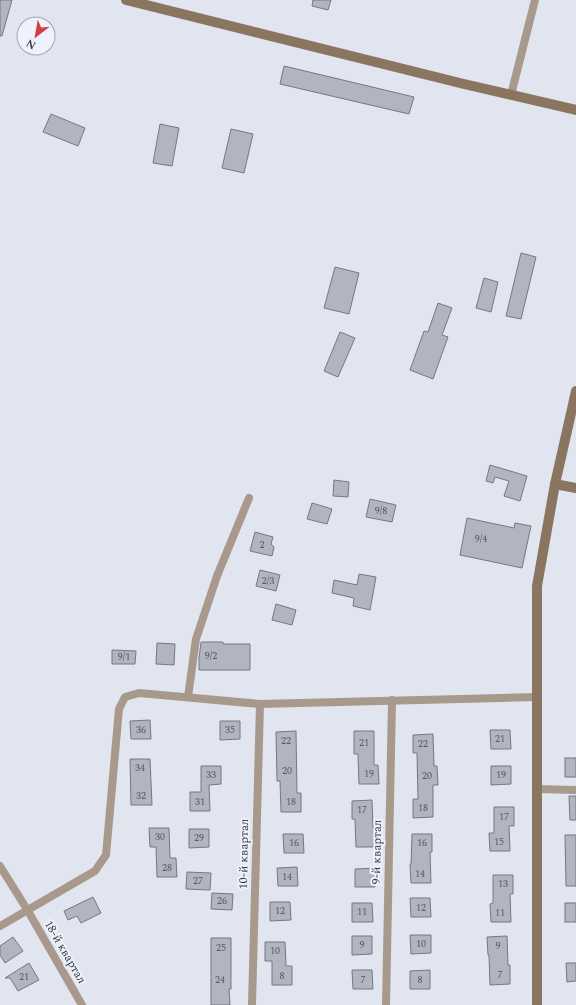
<svg xmlns="http://www.w3.org/2000/svg" width="576" height="1005" viewBox="0 0 576 1005" font-family="Spectral,serif">
  <style>
    .building { fill: #b1b5bf; stroke: #757882 }
    .lines { fill: none; stroke-linecap: round; stroke-linejoin: round }
    .street { stroke: #a8998c; stroke-width: 8 }
    .secondary { stroke: #8a7561; stroke-width: 10 }
    .labels { text-anchor: middle; dominant-baseline: central; stroke-width: 4; stroke-linejoin: round; paint-order: stroke }
    .number-label { font-size: 10px; fill: #57595e }
    .street-label { font-size: 12px; fill: #393a3e; stroke: #eef2fd }
  </style>
  <rect width="100%" height="100%" fill="#e1e5ef"/>
  <g class="building">
    <path d="M0 0H12L2 36H0Z"/>
    <path d="M313 0H331L328 10 312 6Z"/>
    <path d="M284 66 414 97 409 114 280 84Z"/>
    <path d="M51 114 85 128 78 146 43 132Z"/>
    <path d="M160 124 179 128 172 166 153 163Z"/>
    <path d="M231 129 253 134 244 173 222 168Z"/>
    <path d="M521 253 536 257 521 319 506 316Z"/>
    <path d="M335 267 359 273 349 314 324 308Z"/>
    <path d="M484 278 498 282 491 312 476 308Z"/>
    <path d="M438 303 452 308 442 335 448 337 433 379 410 370 424 331 428 332Z"/>
    <path d="M340 332 355 338 338 377 324 371Z"/>
    <path d="M490 465 527 476 520 501 504 496 509 481 495 477 493 483 486 481Z"/>
    <path d="M334 480 349 482 348 497 333 496Z"/>
    <path d="M370 499 396 505 392 522 366 517Z"/>
    <path d="M312 503 332 509 327 524 307 519Z"/>
    <path d="M467 518 514 528 515 523 531 526 522 568 460 555Z"/>
    <path d="M255 532 273 537 271 544 274 547 272 556 250 551Z"/>
    <path d="M260 570 280 575 276 591 256 586Z"/>
    <path d="M359 574 376 577 370 610 353 606 354 598 332 593 334 580 357 585Z"/>
    <path d="M276 604 296 610 292 625 272 620Z"/>
    <path d="M201 642H223V644H250V670H199V658Z"/>
    <path d="M157 643 175 644 174 665 156 664Z"/>
    <path d="M112 650 136 651 135 664H112Z"/>
    <path d="M150 720 151 739H131L130 721Z"/>
    <path d="M220 721H240V739L220 740Z"/>
    <path d="M490 730H510L511 749H491Z"/>
    <path d="M296 731 297 793H301V812H281L280 781H277L276 732Z"/>
    <path d="M354 731H374V765H378L379 784H359L358 754H354Z"/>
    <path d="M433 734 434 766H437L438 785H433V817L413 818V799H418L417 753H413V735Z"/>
    <rect x="565" y="758" width="11" height="19"/>
    <path d="M130 759H150L152 805H131Z"/>
    <path d="M201 766H221V784L209 785 210 811H190V792H201Z"/>
    <path d="M491 766H511V784L491 785Z"/>
    <path d="M569 796H576V820H570Z"/>
    <path d="M372 800 373 828H376V847H356L355 819H352V801Z"/>
    <path d="M494 807H514V826H509L510 851H490L489 833H494Z"/>
    <path d="M149 828H169L170 858H176L177 877H157L156 847H150Z"/>
    <path d="M189 829H209V847L189 848Z"/>
    <path d="M283 834H303L304 853H284Z"/>
    <path d="M412 834H432V852H430L431 883H411L410 864H411Z"/>
    <path d="M565 835H576V886H566Z"/>
    <path d="M297 867 298 886H278L277 868Z"/>
    <path d="M375 868V887H355V869Z"/>
    <path d="M187 872 211 873 210 890 186 889Z"/>
    <path d="M493 875H513V894H510L511 922H491L490 904 493 903Z"/>
    <path d="M212 893 233 894 232 910 211 909Z"/>
    <path d="M93 897 101 913 81 923 77 916 68 920 64 911Z"/>
    <path d="M410 898H430L431 917H411Z"/>
    <path d="M270 902H290L291 920 270 921Z"/>
    <path d="M352 903H372L373 922H352Z"/>
    <rect x="565" y="903" width="11" height="19"/>
    <path d="M410 935H431V953L411 954Z"/>
    <path d="M352 936H372V954L352 955Z"/>
    <path d="M507 936 508 965H510V984L490 985 489 955H488L487 937Z"/>
    <path d="M13 937 23 951 5 963 0 955V946Z"/>
    <path d="M211 938H231V989H229L230 1005H211Z"/>
    <path d="M265 942H285L286 966H292V985H272V961H265Z"/>
    <path d="M29 963 39 980 18 991 10 978H5Z"/>
    <path d="M566 963H576V981L567 982Z"/>
    <path d="M352 970H372L373 989H353Z"/>
    <path d="M430 970V989H410V971Z"/>
  </g>
  <g class="lines">
    <g class="street">
      <path d="M511 95 535 0"/>
      <path d="M188 697 196 639 217 576 249 498"/>
      <path d="M537 789 576 790"/>
      <path d="M0 866 28 911 82 1005"/>
      <path d="M0 926 95 871 106 855 119 709 125 697 139 693 260 704 537 697"/>
      <path d="M252 1005 260 704"/>
      <path d="M386 1005 392 700"/>
    </g>
    <g class="secondary">
      <path d="M126 0 464 84 576 110"/>
      <path d="M555 484 576 488"/>
      <path d="M537 1005V586L555 484 576 391"/>
    </g>
  </g>
  <g class="labels">
    <g class="number-label">
      <text x="381" y="511">9/8</text>
      <text x="481" y="539">9/4</text>
      <text x="262" y="545">2</text>
      <text x="268" y="581">2/3</text>
      <text x="211" y="656">9/2</text>
      <text x="124" y="657">9/1</text>
      <text x="141" y="730">36</text>
      <text x="230" y="730">35</text>
      <text x="500" y="739">21</text>
      <text x="286" y="741">22</text>
      <text x="364" y="743">21</text>
      <text x="423" y="744">22</text>
      <text x="140" y="768">34</text>
      <text x="287" y="771">20</text>
      <text x="369" y="774">19</text>
      <text x="211" y="775">33</text>
      <text x="501" y="775">19</text>
      <text x="427" y="776">20</text>
      <text x="141" y="796">32</text>
      <text x="200" y="802">31</text>
      <text x="291" y="802">18</text>
      <text x="423" y="808">18</text>
      <text x="362" y="810">17</text>
      <text x="504" y="817">17</text>
      <text x="160" y="837">30</text>
      <text x="199" y="838">29</text>
      <text x="499" y="842">15</text>
      <text x="294" y="843">16</text>
      <text x="422" y="843">16</text>
      <text x="167" y="868">28</text>
      <text x="420" y="874">14</text>
      <text x="287" y="877">14</text>
      <text x="198" y="881">27</text>
      <text x="503" y="884">13</text>
      <text x="222" y="901">26</text>
      <text x="421" y="908">12</text>
      <text x="280" y="911">12</text>
      <text x="362" y="912">11</text>
      <text x="500" y="913">11</text>
      <text x="421" y="944">10</text>
      <text x="362" y="945">9</text>
      <text x="498" y="946">9</text>
      <text x="221" y="948">25</text>
      <text x="275" y="951">10</text>
      <text x="500" y="975">7</text>
      <text x="282" y="976">8</text>
      <text x="24" y="977">21</text>
      <text x="220" y="980">24</text>
      <text x="363" y="980">7</text>
      <text x="420" y="980">8</text>
    </g>
    <g class="street-label">
      <text transform="translate(377 852) rotate(-89)">9-й квартал</text>
      <text transform="translate(244 854) rotate(-89)">10-й квартал</text>
      <text transform="translate(65 952) rotate(60)">18-й квартал</text>
    </g>
  </g>
  <g transform="translate(36 36) rotate(211)"><circle r="19" fill="#eef2fd" stroke="#a6a8b1"/>
  <path d="M0-3L7 15L0 10L-7 15Z" fill="#d04144"/>
  <text y="-6" font-size="11" font-weight="bold" text-anchor="middle" fill="#393a3e">N</text>
  </g>
</svg>
